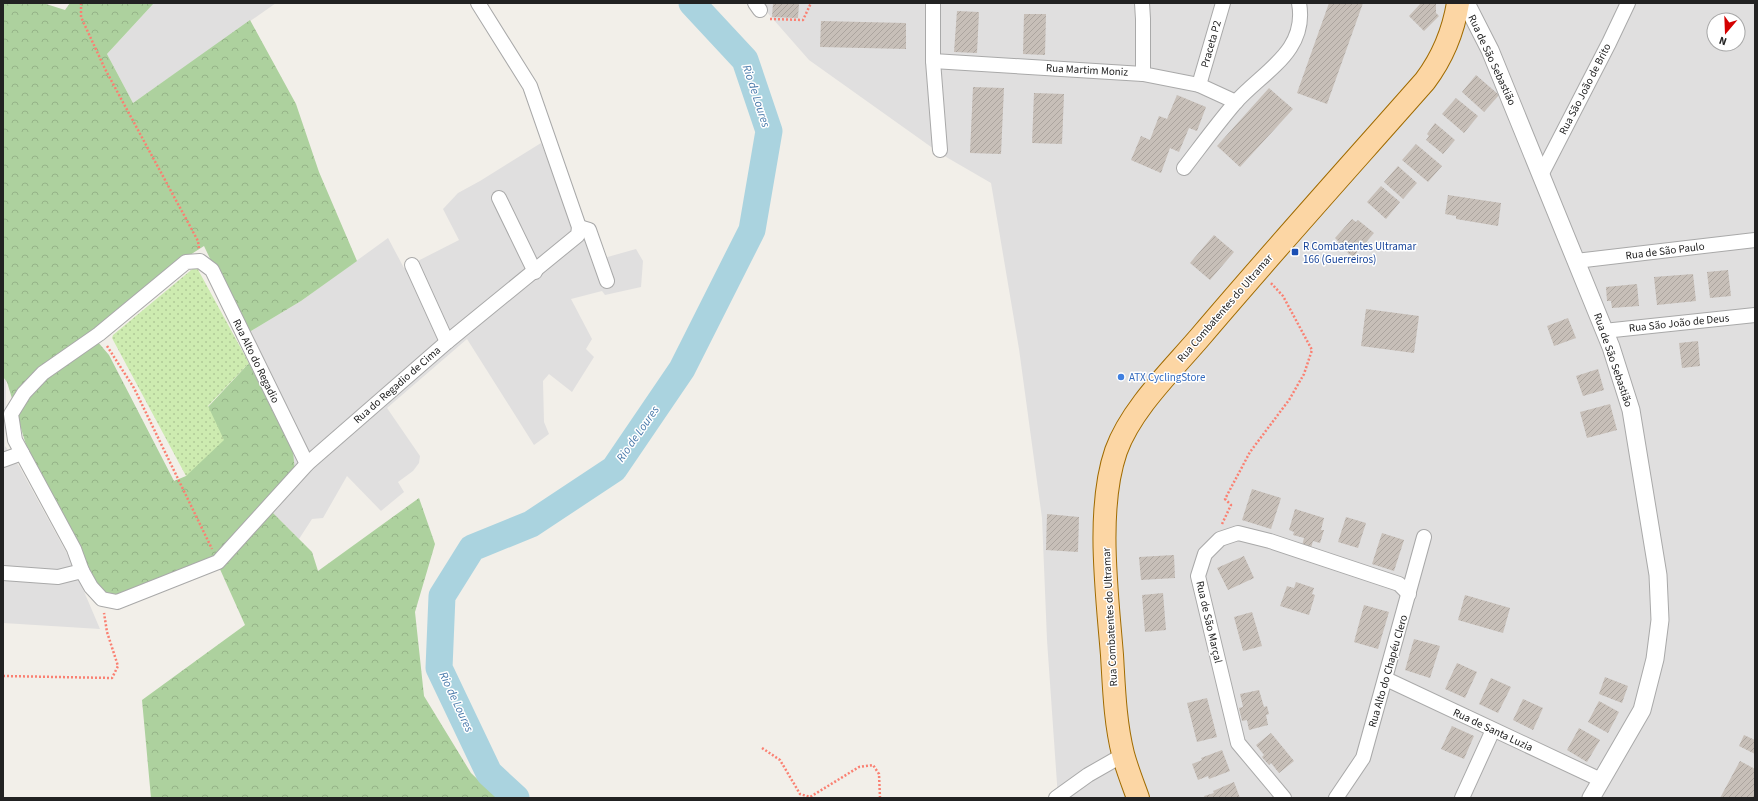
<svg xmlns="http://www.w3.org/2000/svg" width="1758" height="801" viewBox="0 0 1758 801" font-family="'Source Sans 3',sans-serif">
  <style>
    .residential { fill: #e0dfdf; fill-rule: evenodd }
    .forest { fill: url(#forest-crowns) }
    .garden { fill: url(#garden-dots) }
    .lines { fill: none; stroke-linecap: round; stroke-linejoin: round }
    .river { stroke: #aad3df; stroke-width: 27 }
    .building { fill: url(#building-hatch) }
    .minor-casing { stroke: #a9a9a9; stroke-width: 16 }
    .tertiary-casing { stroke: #a9a9a9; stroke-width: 19 }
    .primary-casing { stroke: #a06b00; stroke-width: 24 }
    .path { stroke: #fa8072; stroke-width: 2.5; stroke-dasharray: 2 2; stroke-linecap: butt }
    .minor { stroke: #fff; stroke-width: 14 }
    .tertiary { stroke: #fff; stroke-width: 17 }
    .primary { stroke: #fcd6a4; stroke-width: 22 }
    .transit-dot { fill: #1a4fb4; stroke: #fff; stroke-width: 1.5 }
    .shop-dot { fill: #3f7fe0; stroke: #fff; stroke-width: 1.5 }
    .labels { text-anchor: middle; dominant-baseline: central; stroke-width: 3; stroke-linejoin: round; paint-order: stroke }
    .street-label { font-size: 11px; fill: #222; stroke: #fff }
    .transit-label { font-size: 11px; fill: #164399; stroke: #fff; text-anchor: start }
    .shop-label { font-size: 11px; fill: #366cbe; stroke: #fff; text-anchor: start }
    .water-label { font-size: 12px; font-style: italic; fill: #4a7aab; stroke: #fff }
  </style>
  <defs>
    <pattern id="forest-crowns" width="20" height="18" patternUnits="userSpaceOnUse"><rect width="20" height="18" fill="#add19e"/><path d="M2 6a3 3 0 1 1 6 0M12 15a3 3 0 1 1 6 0" fill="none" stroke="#95b388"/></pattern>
    <pattern id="garden-dots" width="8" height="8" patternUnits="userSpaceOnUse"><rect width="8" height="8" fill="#cdebb0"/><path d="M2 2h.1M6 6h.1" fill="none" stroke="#b0c997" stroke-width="1.8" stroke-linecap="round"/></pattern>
    <pattern id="building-hatch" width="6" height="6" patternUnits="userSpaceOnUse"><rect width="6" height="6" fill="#c7bfb8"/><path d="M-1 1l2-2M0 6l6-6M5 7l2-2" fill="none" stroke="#aba49e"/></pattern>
  </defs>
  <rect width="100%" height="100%" fill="#f2efe9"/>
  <g class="residential">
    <path d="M154 3H276L133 103 107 54Z"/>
    <path d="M759 3H1755V798H1058L1047 640 1042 518 1019 349 991 183 941 154 809 60ZM1714 20H1738V44H1714Z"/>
    <path d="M541 143 571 220 604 258 636 249 643 261 641 287 605 295 602 291 571 299 592 339 586 349 594 357 572 392 549 374 543 381 544 422 549 434 534 445 467 339 387 408 420 456 419 463 413 471 398 482 404 492 381 511 347 476 323 518 312 519 299 539 273 513 295 472 262 387 249 363 246 334 301 301 388 238 404 268 459 240 443 209 458 193 480 181Z"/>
    <path d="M3 377 6 381 5 446 19 466 71 561 100 629 3 623Z"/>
  </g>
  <path class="forest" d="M3 3H43L65 10 70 3H154L107 54 133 103 250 20 296 104 319 172 357 261 301 301 246 334 204 246 193 253 91 334 109 355 174 481 186 476 208 407 249 363 293 451 295 472 273 513 312 552 318 571 419 498 435 544 415 612 424 696 471 773 497 798H151L142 700 245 625 219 567 117 599 98 588 30 458 7 382 3 377Z"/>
  <path class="garden" d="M196 266 249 363 208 406 224 440 186 476 112 338 113 335Z"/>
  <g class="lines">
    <path class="river" d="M516 798 489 773 439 668 442 596 472 548 531 524 614 469 682 369 752 230 769 131 745 60 692 3"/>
  </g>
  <g class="building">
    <path d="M773 3H799L798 18 772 17Z"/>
    <path d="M1329 3H1363L1327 104 1297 93Z"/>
    <path d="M1421 3H1436V13L1439 16 1424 31 1409 16Z"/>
    <path d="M957 11 979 12 977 53 954 52Z"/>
    <path d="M1024 14H1046L1045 55 1023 54Z"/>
    <path d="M821 21 906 23V49L820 47Z"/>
    <path d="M1476 75 1499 95 1484 112 1462 92Z"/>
    <path d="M973 87 1004 88 1001 154 970 153Z"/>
    <path d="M1269 88 1293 109 1240 167 1217 146Z"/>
    <path d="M1034 93 1064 94 1062 144 1032 143Z"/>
    <path d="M1177 95 1206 107 1197 131 1189 128 1179 152 1170 148 1161 173 1131 160 1141 136 1150 140 1159 116 1167 119Z"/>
    <path d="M1456 98 1478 116 1464 133 1442 114Z"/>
    <path d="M1435 123 1455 140 1443 154 1426 140 1429 136 1427 134Z"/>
    <path d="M1416 144 1442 166 1428 182 1402 160Z"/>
    <path d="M1398 166 1417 183 1403 199 1384 182Z"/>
    <path d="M1381 186 1400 202 1386 219 1367 202Z"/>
    <path d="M1448 195 1501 203 1498 226 1456 219V216L1445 214Z"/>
    <path d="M1352 219 1356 222 1358 220 1374 233 1353 257 1337 244 1339 242 1335 238Z"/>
    <path d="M1214 235 1234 252 1210 280 1190 263Z"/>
    <path d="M1728 270 1731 296 1710 298 1707 272Z"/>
    <path d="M1693 274 1696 301 1657 305 1654 277Z"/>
    <path d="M1637 284 1639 306 1612 308 1611 301H1607L1606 287Z"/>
    <path d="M1366 309 1419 316 1414 353 1361 346Z"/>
    <path d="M1568 318 1576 338 1554 346 1547 326Z"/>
    <path d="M1698 341 1700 366 1682 368 1679 343Z"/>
    <path d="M1598 369 1604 390 1583 396 1576 376Z"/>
    <path d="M1610 404 1617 430 1587 438 1580 412Z"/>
    <path d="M1252 489 1281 498 1271 529 1242 520Z"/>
    <path d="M1295 509 1324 518 1321 530H1324L1320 543 1313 541 1311 548 1302 546 1304 538 1293 535 1294 532 1289 530Z"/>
    <path d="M1047 514 1079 517 1078 552 1046 550Z"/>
    <path d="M1346 517 1366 523 1358 548 1338 542Z"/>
    <path d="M1382 533 1404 540 1394 571 1372 564Z"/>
    <path d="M1174 555 1175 578 1141 580 1139 557Z"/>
    <path d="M1244 556 1254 578 1228 590 1217 568Z"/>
    <path d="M1296 582 1314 588 1312 594 1315 595 1309 615 1280 606 1287 586 1294 588Z"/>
    <path d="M1163 593 1166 630 1145 632 1142 595Z"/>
    <path d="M1465 595 1510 608 1503 633 1458 620Z"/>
    <path d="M1364 605 1389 612 1378 649 1354 642Z"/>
    <path d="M1252 612 1262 646 1243 651 1234 617Z"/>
    <path d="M1414 639 1440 646 1430 678 1405 670Z"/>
    <path d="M1457 663 1477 672 1465 698 1445 689Z"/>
    <path d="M1605 677 1628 686 1622 703 1599 694Z"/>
    <path d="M1491 678 1511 687 1498 713 1479 704Z"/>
    <path d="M1259 690 1264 707 1267 706 1269 714 1266 715 1268 725 1249 730 1247 720 1242 721 1239 708 1243 707 1240 694Z"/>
    <path d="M1207 698 1217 737 1197 742 1187 703Z"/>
    <path d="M1523 699 1543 708 1533 730 1513 720Z"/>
    <path d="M1599 701 1619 712 1608 733 1588 722Z"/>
    <path d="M1452 726 1474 736 1464 759 1441 749Z"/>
    <path d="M1579 728 1600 740 1587 762 1567 750Z"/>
    <path d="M1271 733 1294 761 1279 773 1271 763 1269 765 1262 757 1264 755 1256 745Z"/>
    <path d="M1744 735 1755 740V754L1739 746Z"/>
    <path d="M1222 750 1230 771 1209 779 1208 776 1198 780 1192 764 1202 760 1201 758Z"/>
    <path d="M1740 761 1755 769V798H1720Z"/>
    <path d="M1234 782 1240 798H1205L1204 796 1214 793 1213 791Z"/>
  </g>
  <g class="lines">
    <defs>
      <g id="minor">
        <path d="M755 3 760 10"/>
        <path d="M933 3V61L940 150"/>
        <path d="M1142 3 1143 19V74"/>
        <path d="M933 61 1143 74 1199 85 1236 102"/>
        <path d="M1199 85 1223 3"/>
        <path d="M1184 168C1201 146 1217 124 1235 103 1262 72 1308 52 1299 3"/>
        <path d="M1541 175 1609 43 1628 3"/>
        <path d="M499 198 535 272"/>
        <path d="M579 227 589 230 607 281"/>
        <path d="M1576 261 1755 240"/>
        <path d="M412 265 447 342"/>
        <path d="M1604 331 1755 315"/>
        <path d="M3 460 22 453"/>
        <path d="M82 571 74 549 15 440 11 414 24 393 43 373 99 334 186 262 200 261 212 270 307 464"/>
        <path d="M3 573 58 577 82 571 91 587 102 599 117 602 218 562 307 464 447 342 578 235 579 227 530 86 478 3"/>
        <path d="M1386 679 1601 780"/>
        <path d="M1056 798 1088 775 1123 755"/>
        <path d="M1284 798 1238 743 1198 576 1205 554 1220 539 1238 533 1270 541 1399 584 1409 594"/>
        <path d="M1336 798 1363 758 1424 537"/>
        <path d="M1462 798 1493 730"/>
      </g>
      <path id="tertiary" d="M1466 3 1490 50 1611 347 1631 410 1658 575 1660 620 1655 659 1642 710 1591 798"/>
      <path id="primary" d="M1138 798C1133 784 1127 769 1123 754 1115 722 1114 688 1112 655 1107 593 1096 509 1116 451 1131 409 1172 370 1201 336 1274 250 1350 166 1425 81 1443 57 1453 33 1458 3"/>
    </defs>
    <use href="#minor" class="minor-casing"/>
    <use href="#tertiary" class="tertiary-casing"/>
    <use href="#primary" class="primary-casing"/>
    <g class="path">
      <path d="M81 3V17L105 69 198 241 199 249"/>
      <path d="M770 19 803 20 811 3"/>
      <path d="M107 346 134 388 212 549"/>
      <path d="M1222 524 1231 505 1225 499 1250 452 1289 400 1304 374 1312 350 1283 296 1270 282"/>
      <path d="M3 676 112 678 118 666 107 632 104 613"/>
      <path d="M762 748 780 760 800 794 810 797 859 767 873 765 879 774 880 798"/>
    </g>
    <use href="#minor" class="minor"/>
    <use href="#tertiary" class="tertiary"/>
    <use href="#primary" class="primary"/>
  </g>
  <rect class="transit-dot" x="1291" y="248" width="8" height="8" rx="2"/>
  <circle class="shop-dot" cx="1121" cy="377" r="4"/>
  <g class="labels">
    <g class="street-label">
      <text transform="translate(1211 44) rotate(-74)">Praceta P2</text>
      <text transform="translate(1492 60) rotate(65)">Rua de São Sebastião</text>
      <text transform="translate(1087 70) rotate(3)">Rua Martim Moniz</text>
      <text transform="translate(1585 89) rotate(-63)">Rua São João de Brito</text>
      <text transform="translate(1665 251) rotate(-7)">Rua de São Paulo</text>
      <text transform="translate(1225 308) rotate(-49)">Rua Combatentes do Ultramar</text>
      <text transform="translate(1679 323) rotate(-6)">Rua São João de Deus</text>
      <text transform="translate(1613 360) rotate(71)">Rua de São Sebastião</text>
      <text transform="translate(256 361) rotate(64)">Rua Alto do Regadio</text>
      <text transform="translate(397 385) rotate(-41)">Rua do Regadio de Cima</text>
      <text transform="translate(1110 617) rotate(-93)">Rua Combatentes do Ultramar</text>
      <text transform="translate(1209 622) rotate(77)">Rua de São Marçal</text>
      <text transform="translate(1388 671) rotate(-74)">Rua Alto do Chapéu Clero</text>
      <text transform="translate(1493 730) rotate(25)">Rua de Santa Luzia</text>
    </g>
    <g class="transit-label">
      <text x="1303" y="246">R Combatentes Ultramar<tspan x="1303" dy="13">166 (Guerreiros)</tspan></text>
    </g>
    <g class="shop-label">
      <text x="1129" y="377">ATX CyclingStore</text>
    </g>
    <g class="water-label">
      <text transform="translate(756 96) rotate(72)">Rio de Loures</text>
      <text transform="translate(638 434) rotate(-55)">Rio de Loures</text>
      <text transform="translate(456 702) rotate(65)">Rio de Loures</text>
    </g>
  </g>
  <rect width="1758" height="801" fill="none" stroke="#222222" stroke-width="8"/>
  <g transform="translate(1726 32) rotate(199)"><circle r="19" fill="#ffffff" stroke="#a7a7a7"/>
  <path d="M0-3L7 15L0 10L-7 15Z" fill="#d40000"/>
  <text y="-6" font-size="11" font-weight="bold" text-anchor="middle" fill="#222222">N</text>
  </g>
</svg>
